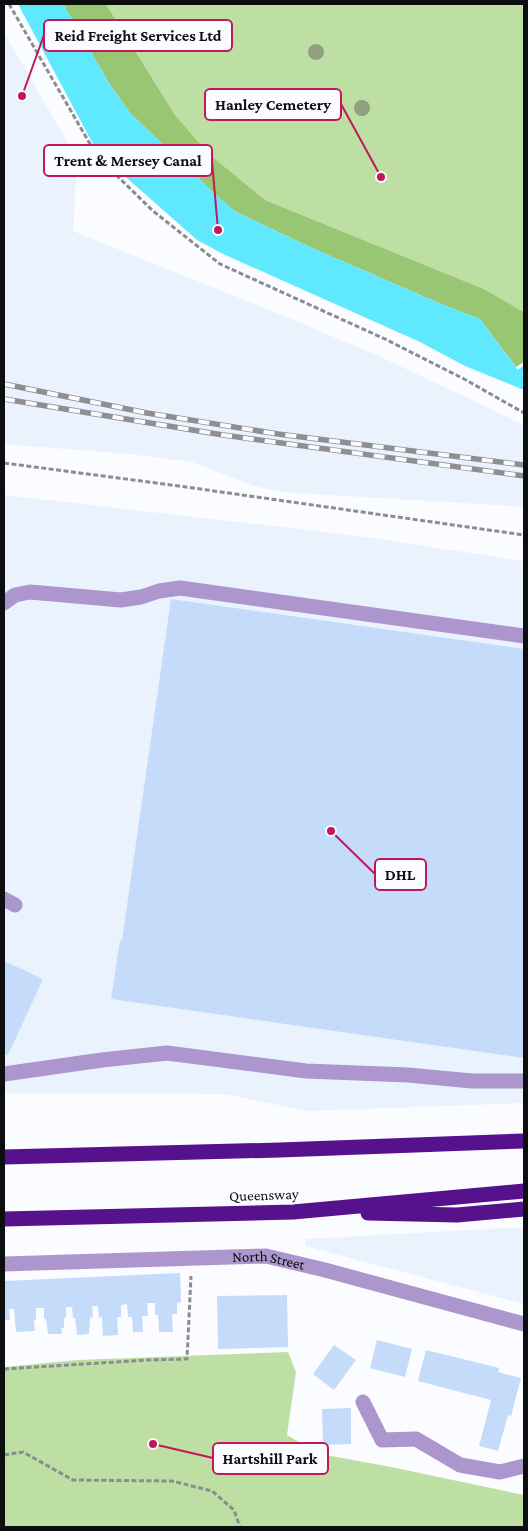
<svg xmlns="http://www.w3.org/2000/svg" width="528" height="1531" viewBox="0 0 528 1531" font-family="'Crimson Pro',serif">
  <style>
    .built { fill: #e9f2fd }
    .green { fill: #bddfa3 }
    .forest { fill: #99c673 }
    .water { fill: #5fe8fe }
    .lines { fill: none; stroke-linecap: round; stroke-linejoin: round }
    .stream { stroke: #5fe8fe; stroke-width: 7 }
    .building { fill: #c4dbf9 }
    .path { stroke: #8a8c8f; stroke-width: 3; stroke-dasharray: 5 2.5; stroke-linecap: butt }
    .minor { stroke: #ac96cd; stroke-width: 15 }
    .highway { stroke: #56118d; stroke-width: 15 }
    .rail-casing { stroke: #8e8f92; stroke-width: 5.5 }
    .rail { stroke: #fafcff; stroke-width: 4; stroke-dasharray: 11; stroke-linecap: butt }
    .tree { fill: #90a183 }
    .labels { text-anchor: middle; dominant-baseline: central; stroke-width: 4; stroke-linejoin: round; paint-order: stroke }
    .street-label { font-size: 15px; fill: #0d0e10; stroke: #fafcff }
    .leader { fill: none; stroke: #c2185b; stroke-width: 2 }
    .callout-dot { fill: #c2185b; stroke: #fafcff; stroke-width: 2 }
    .callout { fill: #fafcff; stroke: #c2185b; stroke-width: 2 }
    .callout-label { font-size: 16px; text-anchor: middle; font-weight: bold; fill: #0d0e10 }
  </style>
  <rect width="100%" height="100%" fill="#fafcff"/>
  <g class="built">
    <path d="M4 32 77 159 73 231 270 310 383 358 524 425V507L447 502 280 492 255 486 192 462 129 454 4 444Z"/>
    <path d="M4 495 359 536 524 561V1103L308 1111 225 1094 4 1093Z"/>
    <path d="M524 1227V1304L305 1246 306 1239Z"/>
  </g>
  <g class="green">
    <path d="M106 4H524V312L484 289 265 200 209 154 175 115Z"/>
    <path d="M288 1352 296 1372 287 1435 320 1454 391 1467 524 1495V1527H4V1367L78 1360Z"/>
  </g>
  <path class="forest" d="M63 4H106L175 115 209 154 265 200 484 289 524 312V362L516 367 480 319 441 304 312 248 236 212 218 197 130 113 110 85Z"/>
  <path class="water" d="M18 4H63L110 85 130 113 218 197 236 212 312 248 441 304 480 319 524 378V390L465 366 420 342 223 254 197 240 102 156 93 144Z"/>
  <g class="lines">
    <path class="stream" d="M514 376 524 370"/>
  </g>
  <g class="building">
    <path d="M171 599 524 649V1058L111 999 120 940 122 941Z"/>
    <path d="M4 961 43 979 8 1055 4 1053Z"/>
    <path d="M180 1273 181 1302 177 1303V1314H172L173 1332H159L158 1315H155V1303H147L148 1316H142L143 1332H133L132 1317H128L127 1304 121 1305V1317H117L118 1335 103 1336 102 1317 99 1318 98 1306H92L93 1317 90 1318 89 1334 77 1335 75 1318H73L72 1307H66V1318H64V1328H61L62 1334H48L46 1319H44V1308H36V1320H34L35 1331 16 1332 14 1309H9L10 1320H4V1281Z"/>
    <path d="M287 1295 288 1347 218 1349 217 1296Z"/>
    <path d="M377 1340 412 1349 405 1377 370 1368Z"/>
    <path d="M334 1345 356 1360 334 1390 313 1374Z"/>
    <path d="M426 1350 499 1368 498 1372 521 1378 511 1416 508 1415 498 1451 479 1446 491 1400 418 1381Z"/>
    <path d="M351 1408V1444L323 1445 322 1409Z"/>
  </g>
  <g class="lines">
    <g class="path">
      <path d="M9 4 97 156 153 211 220 264 385 339 466 380 524 413"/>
      <path d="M4 463 179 486 524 535"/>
      <path d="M4 1369 148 1360 187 1359 191 1276"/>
      <path d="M4 1455 23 1452 73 1480 172 1481 212 1491 234 1510 240 1527"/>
    </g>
    <g class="minor">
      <path d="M4 603 15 595 30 592 121 600 141 597 159 591 180 588 524 636"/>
      <path d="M4 899 15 905"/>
      <path d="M4 1074 102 1060 167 1053 306 1071 408 1075 472 1081H524"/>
      <path id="s1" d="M4 1264 266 1256 325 1270 524 1324"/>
      <path d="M363 1402 382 1440 416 1439 460 1465 500 1472 524 1466"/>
    </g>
    <g class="highway">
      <path d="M4 1157 280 1150 524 1141"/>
      <path d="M368 1213 457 1215 524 1209"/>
      <path d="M4 1219 293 1212 524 1191"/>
    </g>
    <defs>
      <g id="rail">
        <path d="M4 384 147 413 278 434 524 465"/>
        <path d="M4 399 223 435 524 476"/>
      </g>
    </defs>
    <use href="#rail" class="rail-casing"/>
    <use href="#rail" class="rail"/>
  </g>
  <g class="tree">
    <circle cx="316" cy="52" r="8"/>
    <circle cx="362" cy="108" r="8"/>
  </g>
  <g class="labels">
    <g class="street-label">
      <text transform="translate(264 1195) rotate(-2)">Queensway</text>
      <text stroke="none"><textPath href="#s1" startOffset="265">North Street</textPath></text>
    </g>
  </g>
  <path class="leader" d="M22 96L44 35M381 177L341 104M218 230L212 161M331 831L375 874M153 1444L213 1458"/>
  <g class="callout-dot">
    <circle cx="22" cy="96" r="5"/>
    <circle cx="381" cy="177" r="5"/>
    <circle cx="218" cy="230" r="5"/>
    <circle cx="331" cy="831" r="5"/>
    <circle cx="153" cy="1444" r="5"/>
  </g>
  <g class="callout">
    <rect x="44" y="20" width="188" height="31" rx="5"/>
    <rect x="205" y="89" width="136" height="31" rx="5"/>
    <rect x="44" y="145" width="168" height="31" rx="5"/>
    <rect x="375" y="859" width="51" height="31" rx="5"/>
    <rect x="213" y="1443" width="115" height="31" rx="5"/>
  </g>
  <g class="callout-label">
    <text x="138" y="41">Reid Freight Services Ltd</text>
    <text x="273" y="110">Hanley Cemetery</text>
    <text x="128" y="166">Trent &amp; Mersey Canal</text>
    <text x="400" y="880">DHL</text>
    <text x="270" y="1464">Hartshill Park</text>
  </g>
  <rect width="528" height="1531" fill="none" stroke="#0d0e10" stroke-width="10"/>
</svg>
